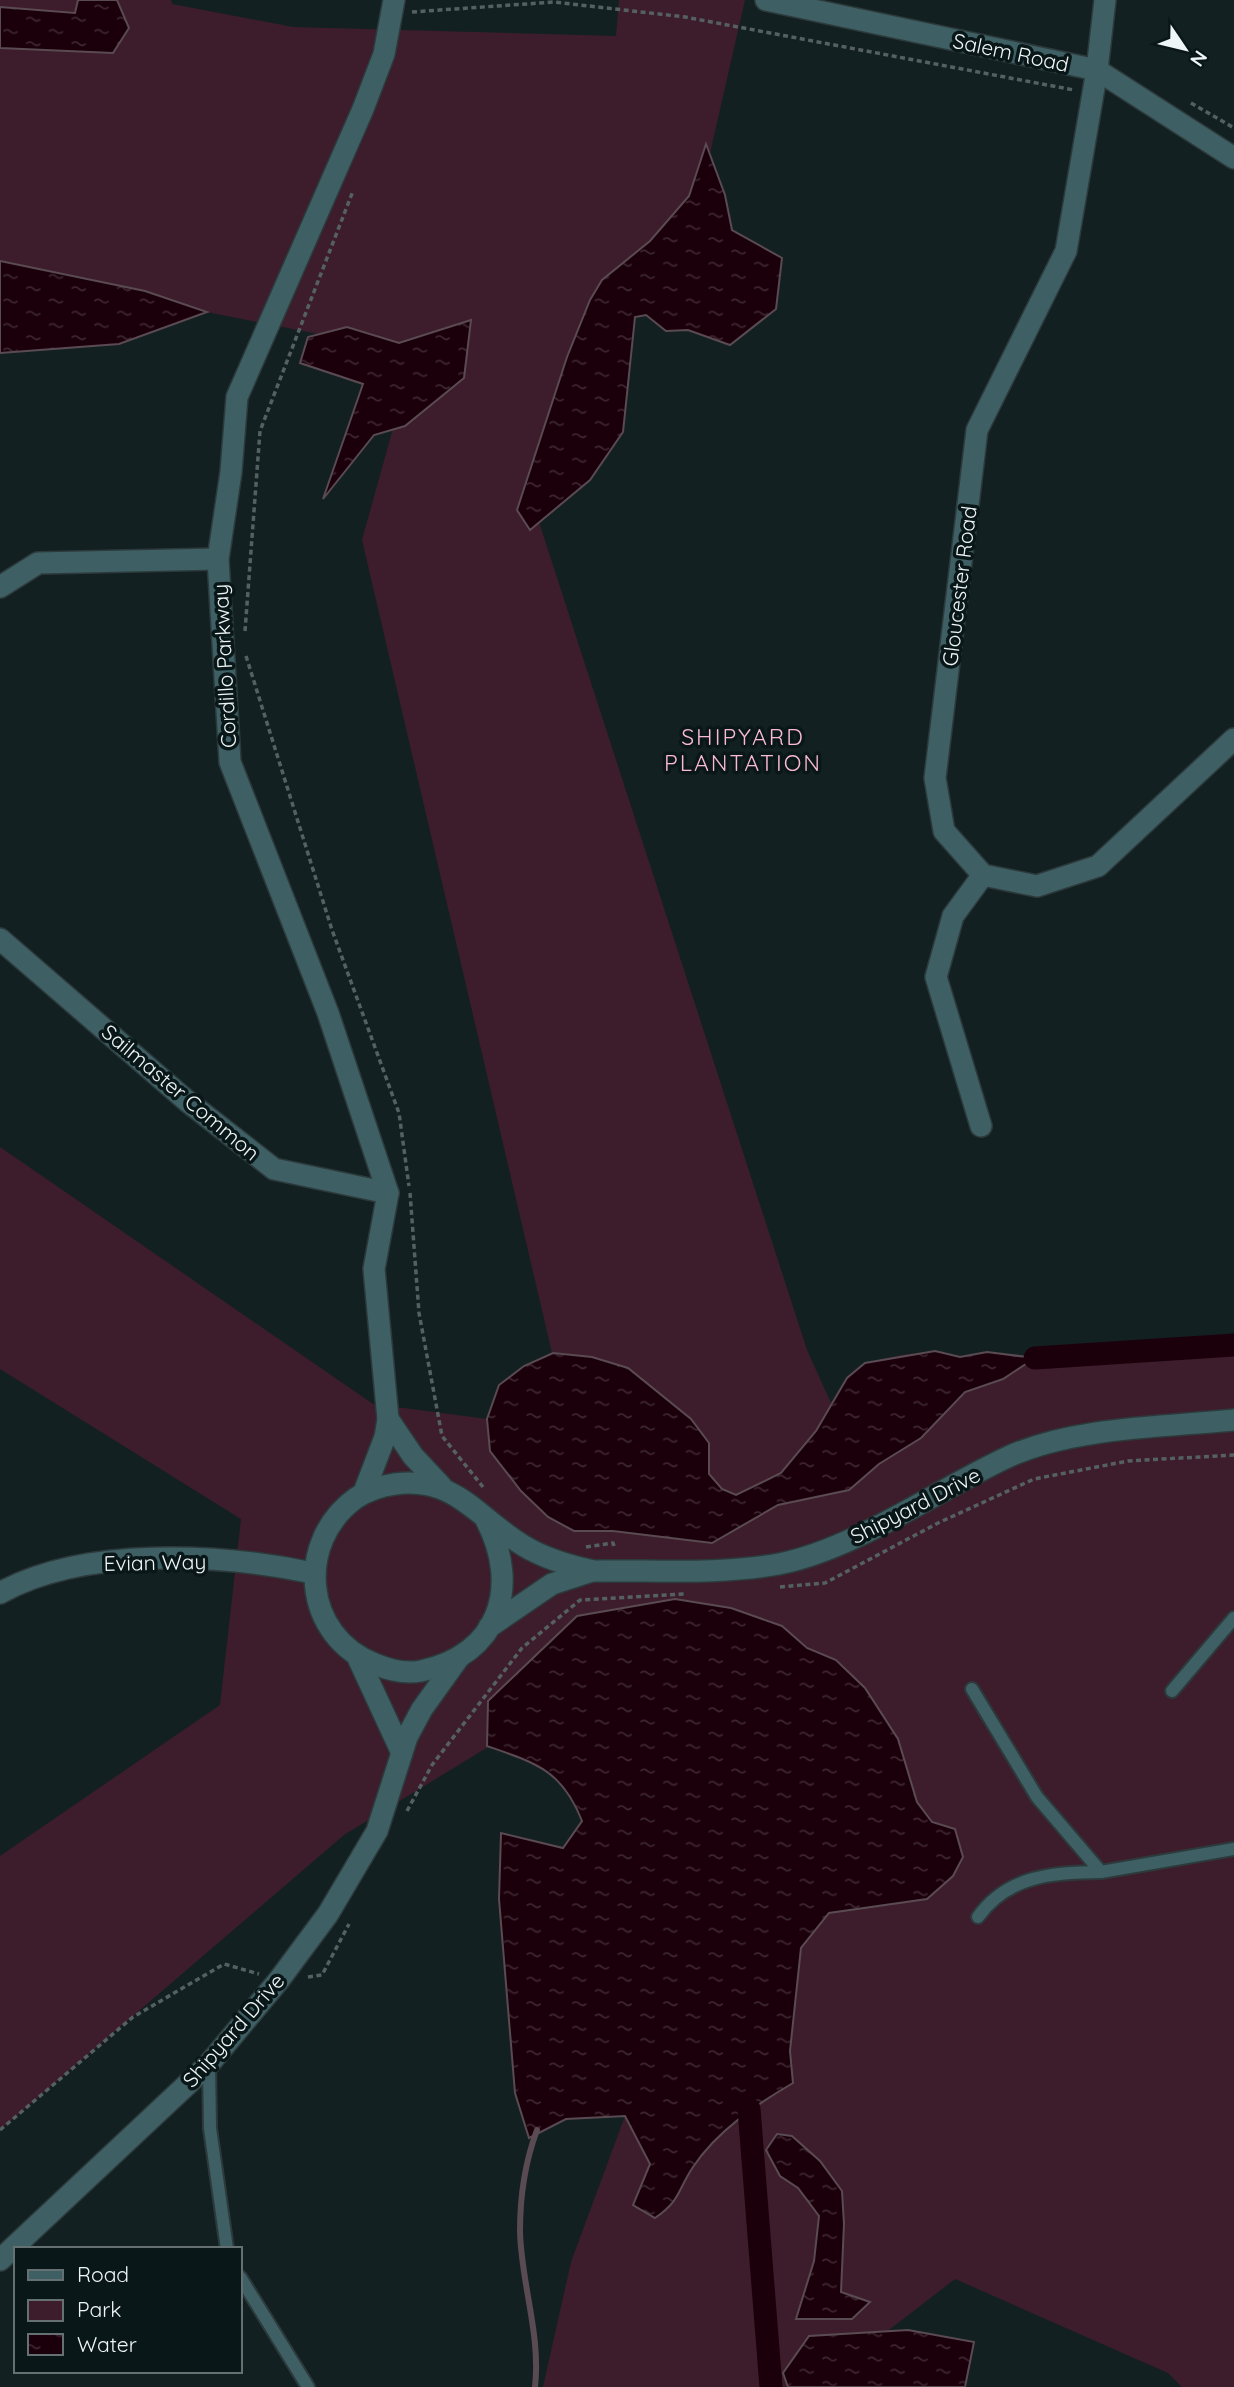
<svg xmlns="http://www.w3.org/2000/svg" width="1234" height="2387" viewBox="0 0 1234 2387" font-family="Quicksand,sans-serif">
  <style>
    .green { fill: #3d1d2b }
    .water { fill: url(#water-ripples); stroke: #5a4a52; stroke-width: 2 }
    .lines { fill: none; stroke-linecap: round; stroke-linejoin: round }
    .stream { stroke: #5a4a52; stroke-width: 6 }
    .canal { stroke: #1b000b; stroke-width: 23 }
    .lane-casing { stroke: #2d3a3c; stroke-width: 16 }
    .street-casing { stroke: #2d3a3c; stroke-width: 24 }
    .path { stroke: #556062; stroke-width: 3.5; stroke-dasharray: 5 3.5; stroke-linecap: butt }
    .lane { stroke: #3e5f64; stroke-width: 12 }
    .street { stroke: #3e5f64; stroke-width: 21 }
    .labels { text-anchor: middle; dominant-baseline: central; stroke-width: 7; stroke-linejoin: round; paint-order: stroke }
    .street-label { font-size: 21px; fill: #edf5f7; stroke: #0a1719 }
    .neighbourhood-label { font-size: 23px; letter-spacing: 2px; fill: #f9bad3; stroke: #0a1719 }
  </style>
  <defs>
    <pattern id="water-ripples" width="26" height="14" patternUnits="userSpaceOnUse" patternTransform="scale(1.75)"><rect width="26" height="14" fill="#1b000b"/><path d="M2 4q2-2 4 0t4 0M15 11q2-2 4 0t4 0" fill="none" stroke="#3c262f"/></pattern>
  </defs>
  <rect width="100%" height="100%" fill="#132022"/>
  <path class="green" d="M0 0H171L172 4 293 27 616 36 619 0H745L679 289 614 315 539 522 807 1350 831 1403 847 1378 865 1363 901 1355 935 1351 960 1357 987 1352 1035 1358 1234 1345V2387H1182L1168 2373 955 2279 815 2387H543L571 2262 625 2116 566 2119 529 2138 515 2093 499 1899 501 1833 563 1848 582 1821C561 1770 536 1763 488 1747L344 1835 0 2130V1856L220 1705 241 1519 0 1369V1147L373 1404 487 1419 499 1385 524 1366 552 1353 362 540 414 353 207 312 119 344 0 353Z"/>
  <g class="water">
    <path d="M78 0H117L129 28 113 53 0 48V7L75 13Z"/>
    <path d="M706 144 725 195 732 230 782 258 776 309 730 345 688 330 666 331 646 315 635 317 623 432 590 480 530 530 517 510 567 357 590 300 602 280 650 241 689 196Z"/>
    <path d="M0 261 145 291 207 312 119 344 0 353Z"/>
    <path d="M471 320 464 378 405 426 374 435 323 499 363 384 300 363 308 337 347 327 399 343Z"/>
    <path d="M935 1351 960 1357 987 1352 1035 1358 1003 1379 965 1392 921 1438 879 1464 849 1490 778 1505 712 1543 613 1531H574L548 1517 521 1491 490 1451 487 1419 499 1385 524 1366 553 1353 592 1357 628 1368 691 1419 709 1443V1474L722 1489 736 1495 781 1473 816 1431 847 1378 865 1363Z"/>
    <path d="M675 1599 731 1608 782 1626 807 1648 836 1660 865 1688 898 1739 917 1802 932 1822 955 1829 963 1857 953 1876 927 1899 829 1913 801 1948 790 2051 793 2083C757 2104 717 2131 693 2167 677 2191 681 2200 655 2218L633 2205 650 2164 625 2116 566 2119 529 2138 515 2093 499 1899 501 1833 563 1848 582 1821C562 1770 536 1763 487 1746L488 1701 577 1616Z"/>
    <path d="M777 2134 792 2136 820 2161 842 2191 844 2224 841 2292 870 2302 852 2319H796L814 2261 819 2216 798 2188 780 2176 766 2150Z"/>
    <path d="M908 2330 974 2342 965 2387H788L783 2373 809 2336Z"/>
  </g>
  <g class="lines">
    <path class="stream" d="M535 2387C541 2334 521 2283 520 2231 520 2197 525 2162 537 2130"/>
    <g class="canal">
      <path d="M1035 1358 1234 1345"/>
      <path d="M749 2109 771 2387"/>
    </g>
    <defs>
      <g id="lane">
        <path d="M972 1689 1037 1797 1101 1872 1234 1849"/>
        <path d="M1172 1691 1234 1618"/>
        <path d="M978 1917C1007 1876 1053 1872 1101 1872"/>
        <path d="M209 2064 210 2128 227 2249"/>
        <path d="M240 2277 308 2387"/>
      </g>
      <g id="street">
        <path d="M766 0 1097 70 1234 158"/>
        <path d="M1105 0 1097 70 1066 251 977 430 935 778 944 831 983 875 1037 886 1098 866 1234 739"/>
        <path d="M0 587 38 563 218 559"/>
        <path d="M0 939 187 1101 274 1169 388 1193"/>
        <path d="M981 1126 936 977 953 916 983 875"/>
        <path d="M388 1419 413 1456 442 1487"/>
        <path d="M364 1492 385 1437 388 1419 374 1269 388 1193 328 1013 230 762 218 559 231 472 237 397 363 109 384 54 394 0"/>
        <path d="M486 1520C521 1587 499 1655 421 1671 406 1674 389 1670 375 1664 303 1636 295 1542 356 1498 368 1490 381 1486 395 1484 456 1476 477 1518 524 1546 544 1558 570 1566 594 1571 654 1570 720 1575 779 1564 856 1549 938 1489 1010 1456 1075 1427 1163 1427 1234 1420"/>
        <path d="M0 1593C84 1546 222 1554 313 1573"/>
        <path d="M489 1627 552 1584 592 1571"/>
        <path d="M358 1658 402 1753"/>
        <path d="M0 2260 209 2064 279 1980 328 1914 377 1831 407 1737 422 1709 460 1656"/>
      </g>
    </defs>
    <use href="#lane" class="lane-casing"/>
    <use href="#street" class="street-casing"/>
    <g class="path">
      <path d="M412 12 554 2 685 17 1074 90"/>
      <path d="M1191 103 1234 128"/>
      <path d="M245 631 260 431 353 191"/>
      <path d="M246 656 332 930 399 1113 409 1186"/>
      <path d="M410 1193 419 1313 442 1436 483 1487"/>
      <path d="M586 1547 613 1543 615 1549"/>
      <path d="M780 1587 825 1583 938 1523 1034 1479 1128 1461 1234 1455"/>
      <path d="M407 1811 432 1765 522 1648 580 1600 685 1594"/>
      <path d="M308 1977 322 1975 349 1924"/>
      <path d="M0 2130 133 2017 224 1964 259 1974"/>
    </g>
    <use href="#lane" class="lane"/>
    <use href="#street" class="street"/>
  </g>
  <g class="labels">
    <g class="street-label">
      <text transform="translate(1011 52) rotate(12)">Salem Road</text>
      <text transform="translate(959 586) rotate(-83)">Gloucester Road</text>
      <text transform="translate(224 666) rotate(-93)">Cordillo Parkway</text>
      <text transform="translate(181 1092) rotate(40)">Sailmaster Common</text>
      <text transform="translate(915 1505) rotate(-27)">Shipyard Drive</text>
      <text transform="translate(155 1562) rotate(-1)">Evian Way</text>
      <text transform="translate(233 2030) rotate(-49)">Shipyard Drive</text>
    </g>
    <g class="neighbourhood-label">
      <text x="743" y="736">SHIPYARD<tspan x="743" dy="26">PLANTATION</tspan></text>
    </g>
  </g>
  <rect x="14" y="2247" width="228" height="126" fill="#0a1719" stroke="#657072" stroke-width="2"/>
  <rect x="28" y="2270" width="35" height="10" fill="#3e5f64" stroke="#657072" stroke-width="2"/>
  <text x="77" y="2282" font-size="21" fill="#edf5f7">Road</text>
  <rect x="28" y="2300" width="35" height="21" fill="#3d1d2b" stroke="#657072" stroke-width="2"/>
  <text x="77" y="2317" font-size="21" fill="#edf5f7">Park</text>
  <rect x="28" y="2334" width="35" height="21" fill="url(#water-ripples)" stroke="#657072" stroke-width="2"/>
  <text x="77" y="2352" font-size="21" fill="#edf5f7">Water</text>
  <g transform="translate(1185 49) rotate(125)" stroke="#0a1719" stroke-width="5" paint-order="stroke">
  <path d="M0-5L12 26L0 18L-12 26Z" fill="#edf5f7"/>
  <text y="-10" font-size="19" font-weight="bold" text-anchor="middle" fill="#edf5f7">N</text>
  </g>
</svg>
